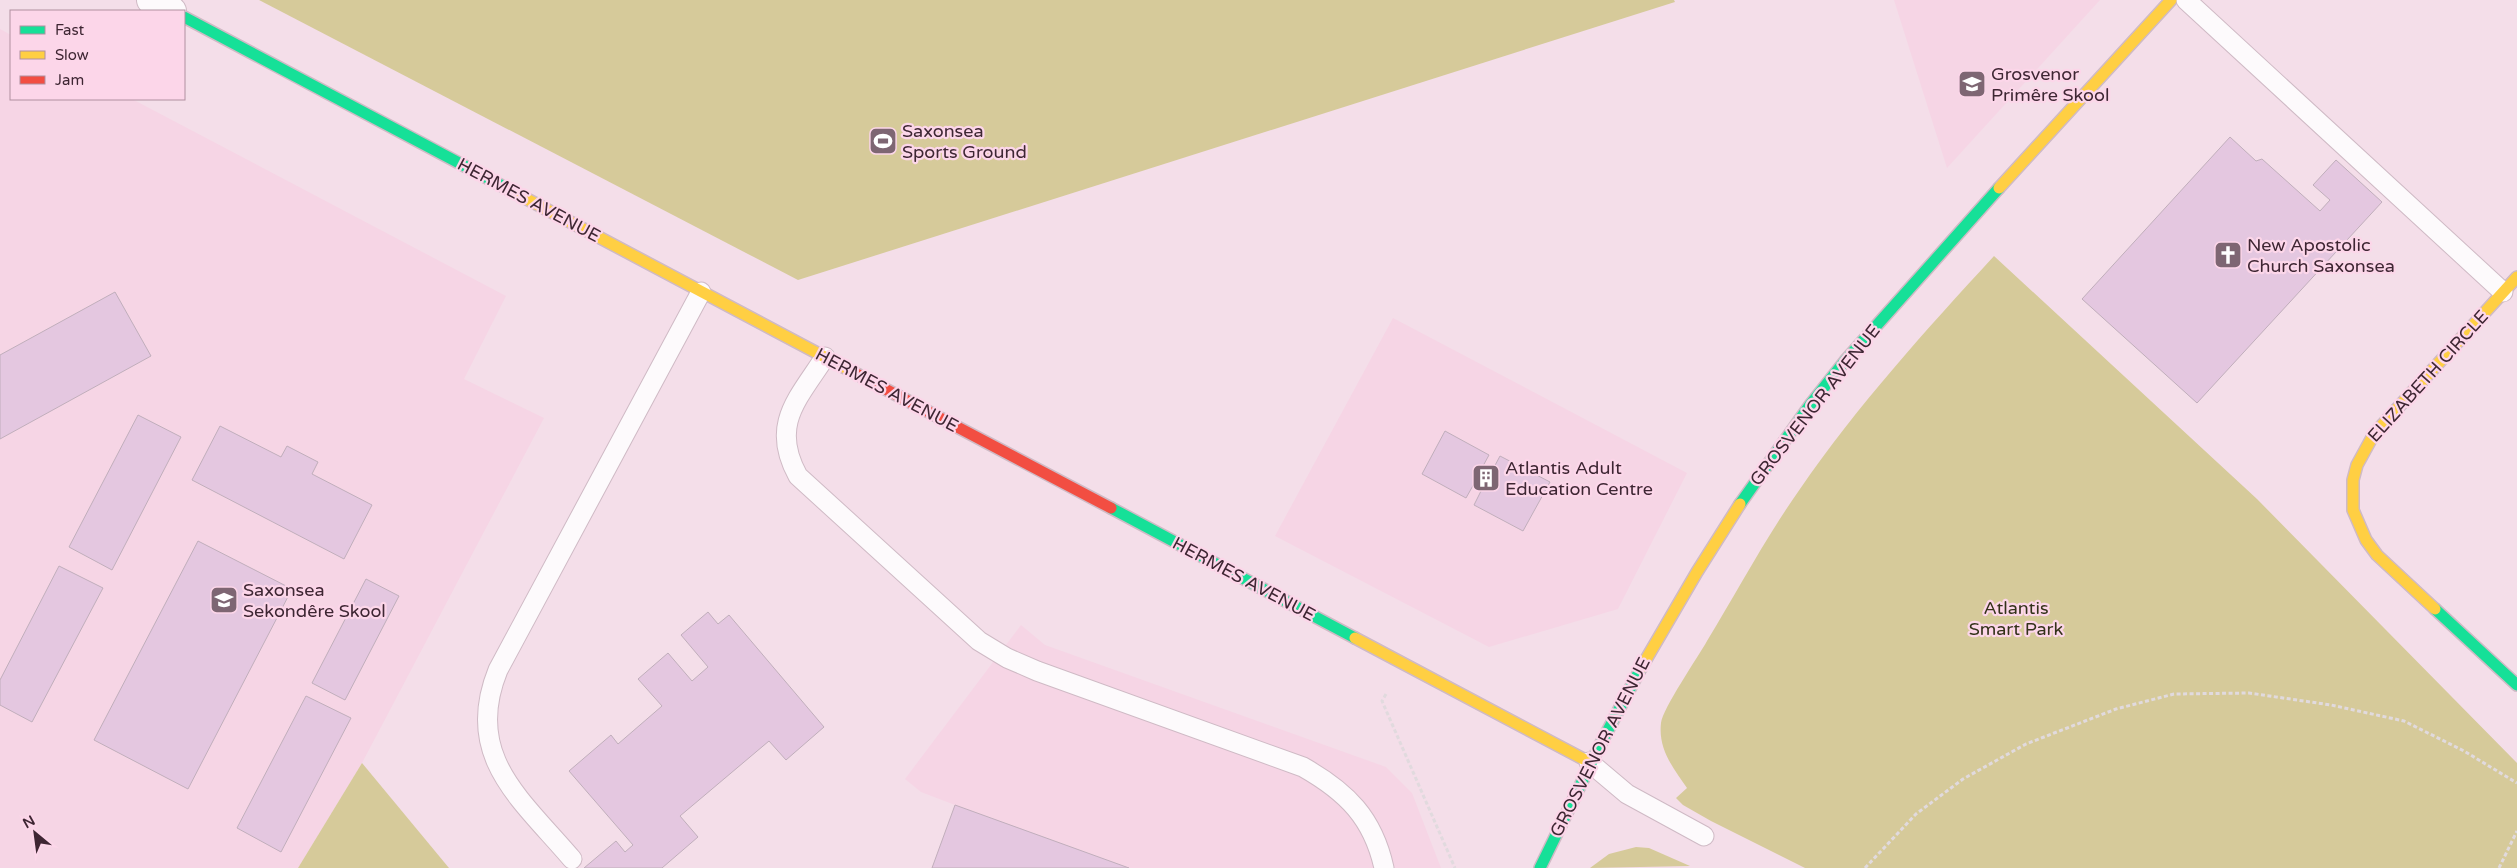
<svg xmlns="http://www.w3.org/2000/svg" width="2517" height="868" viewBox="0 0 2517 868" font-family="'Varela Round',sans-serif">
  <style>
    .built { fill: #f6d5e5 }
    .green { fill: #d6ca9a }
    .building { fill: #e4c7e0; stroke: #c0aebb }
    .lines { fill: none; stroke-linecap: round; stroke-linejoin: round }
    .lane-casing { stroke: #cfbac5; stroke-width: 21 }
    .street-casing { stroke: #cfbac5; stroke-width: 30 }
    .fast-casing { stroke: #cfbac5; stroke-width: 14 }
    .slow-casing { stroke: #cfbac5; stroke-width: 14 }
    .jam-casing { stroke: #cfbac5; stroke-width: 14 }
    .path { stroke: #e1dade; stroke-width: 3; stroke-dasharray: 4 2.5; stroke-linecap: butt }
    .lane { stroke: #fdfafc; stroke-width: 19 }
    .street { stroke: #fdfafc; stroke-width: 28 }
    .fast { stroke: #16e098; stroke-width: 11 }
    .slow { stroke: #ffcf43; stroke-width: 11 }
    .jam { stroke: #f24e42; stroke-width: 11 }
    .labels { text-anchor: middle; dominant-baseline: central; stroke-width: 4.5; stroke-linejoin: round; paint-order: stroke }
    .poi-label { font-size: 18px; fill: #3e2633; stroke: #fcd6e9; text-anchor: start }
    .street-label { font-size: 18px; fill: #3e2633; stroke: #fcd6e9 }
    .park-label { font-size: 18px; fill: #333219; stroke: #fcd6e9 }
  </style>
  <rect width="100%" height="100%" fill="#f4dee9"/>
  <g class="built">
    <path d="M1894 0H2100L1947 168Z"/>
    <path d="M0 29 11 35V99H132L506 296 464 379 544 418 362 763 298 868H0Z"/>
    <path d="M1393 318 1687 473 1618 609 1489 647 1275 536Z"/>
    <path d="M1021 625 1045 645 1386 767 1412 793 1441 868H932L955 805 921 792 905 779Z"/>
  </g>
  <g class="green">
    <path d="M259 0H1674L1675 2 798 280Z"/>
    <path d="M1994 256 2257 499 2517 763V868H1805L1711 821 1683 805 1676 798 1687 788C1673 768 1658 749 1661 723 1663 708 1698 657 1707 641 1738 590 1766 537 1800 489 1857 406 1926 330 1994 256Z"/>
    <path d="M362 763 449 868H298Z"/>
    <path d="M1636 847 1649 848 1690 866 1590 868 1609 854Z"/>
  </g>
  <g class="building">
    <path d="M2230 137 2256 161 2262 159 2320 211 2330 200 2313 185 2336 160 2382 202 2197 403 2082 299Z"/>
    <path d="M115 292 151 356 0 439V355Z"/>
    <path d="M138 415 181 437 112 570 69 547Z"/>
    <path d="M220 426 281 457 287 446 318 462 312 474 372 505 344 559 192 480Z"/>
    <path d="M1445 431 1489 455 1483 466 1492 471 1500 456 1550 482 1523 531 1474 505 1483 487 1475 482 1466 498 1422 474Z"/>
    <path d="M198 541 292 589 188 789 94 740Z"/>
    <path d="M59 566 103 588 32 722 0 705V680Z"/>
    <path d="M366 579 399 596 345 700 312 683Z"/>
    <path d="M708 612 718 624 729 615 824 727 786 760 769 741 680 816 698 837 662 868H584L616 841 625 852 633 845 569 771 611 735 618 744 662 706 638 679 668 653 692 681 708 667 681 635Z"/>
    <path d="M306 696 351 718 281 852 237 828Z"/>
    <path d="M955 805 1129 868H932Z"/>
  </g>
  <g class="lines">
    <defs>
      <g id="lane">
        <path d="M2186 0 2503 292"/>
        <path d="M825 357C797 400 770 425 798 476L979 641 1007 658 1037 671 1303 767C1347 792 1373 818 1384 868"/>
        <path d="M1589 762 1627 794 1704 836"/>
        <path d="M572 859C521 799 463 756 498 670L701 292"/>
      </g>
      <path id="street" d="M151 0 172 11"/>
      <g id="fast">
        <path d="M184 17 508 189"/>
        <path d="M1740 504 1810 405 1845 361 1999 188"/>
        <path d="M1111 508 1355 638"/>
        <path d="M2435 609 2517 685"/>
        <path d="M1540 868 1599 747 1641 668"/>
      </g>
      <g id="slow">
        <path d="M1999 188 2171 0"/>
        <path d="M508 189 853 372"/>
        <path d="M2435 609 2377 555 2366 540 2353 510V480L2357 465 2374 434 2517 277"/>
        <path d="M1355 638 1589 762"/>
        <path d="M1641 668 1697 572 1740 504"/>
      </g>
      <path id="jam" d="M853 372 1111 508"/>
    </defs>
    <use href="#lane" class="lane-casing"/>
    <use href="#street" class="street-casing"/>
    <use href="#fast" class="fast-casing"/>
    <use href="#slow" class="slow-casing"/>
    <use href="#jam" class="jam-casing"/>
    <g class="path">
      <path d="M1386 694 1382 701 1455 868"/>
      <path d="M1865 868 1916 814 1963 779 2026 744 2116 709 2174 694 2249 693 2331 705 2404 721 2464 751 2517 783"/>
      <path d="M2499 868 2517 831"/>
    </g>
    <use href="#lane" class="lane"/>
    <use href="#street" class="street"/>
    <use href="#fast" class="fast"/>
    <use href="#slow" class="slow"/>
    <use href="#jam" class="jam"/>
  </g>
  <defs>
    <symbol id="school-square" viewBox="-11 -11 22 22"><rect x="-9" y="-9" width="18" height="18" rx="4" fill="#7e6673" stroke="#fcd6e9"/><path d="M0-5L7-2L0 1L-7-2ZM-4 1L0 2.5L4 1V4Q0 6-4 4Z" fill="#fff"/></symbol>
    <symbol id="stadium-square" viewBox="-11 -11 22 22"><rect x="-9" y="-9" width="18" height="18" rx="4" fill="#7e6673" stroke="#fcd6e9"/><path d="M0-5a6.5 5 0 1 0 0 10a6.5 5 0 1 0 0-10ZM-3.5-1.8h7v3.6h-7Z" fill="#fff"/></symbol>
    <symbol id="church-square" viewBox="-11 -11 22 22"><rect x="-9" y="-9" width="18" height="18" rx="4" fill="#7e6673" stroke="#fcd6e9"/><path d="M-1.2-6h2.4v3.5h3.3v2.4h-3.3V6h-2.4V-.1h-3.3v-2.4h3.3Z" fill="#fff"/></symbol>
    <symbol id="building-square" viewBox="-11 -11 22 22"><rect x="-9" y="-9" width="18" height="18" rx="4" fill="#7e6673" stroke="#fcd6e9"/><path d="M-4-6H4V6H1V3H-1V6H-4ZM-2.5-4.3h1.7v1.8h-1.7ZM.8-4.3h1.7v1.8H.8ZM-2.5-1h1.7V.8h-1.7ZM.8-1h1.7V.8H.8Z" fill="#fff"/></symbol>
  </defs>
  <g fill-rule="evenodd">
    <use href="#school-square" x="1956" y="68" width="32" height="32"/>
    <use href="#stadium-square" x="867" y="125" width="32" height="32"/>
    <use href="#church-square" x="2212" y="239" width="32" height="32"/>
    <use href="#building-square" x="1470" y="462" width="32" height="32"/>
    <use href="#school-square" x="208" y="584" width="32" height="32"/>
  </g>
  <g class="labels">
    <g class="poi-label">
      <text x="1991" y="74">Grosvenor<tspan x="1991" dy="21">Primêre Skool</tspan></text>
      <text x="902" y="131">Saxonsea<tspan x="902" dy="21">Sports Ground</tspan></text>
      <text x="2247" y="245">New Apostolic<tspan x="2247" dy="21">Church Saxonsea</tspan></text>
      <text x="1505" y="468">Atlantis Adult<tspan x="1505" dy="21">Education Centre</tspan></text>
      <text x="243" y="590">Saxonsea<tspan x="243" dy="21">Sekondêre Skool</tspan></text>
    </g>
    <g class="street-label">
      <text transform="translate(529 200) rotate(28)">HERMES AVENUE</text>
      <text transform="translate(2428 376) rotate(-48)">ELIZABETH CIRCLE</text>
      <text transform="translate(887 390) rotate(28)">HERMES AVENUE</text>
      <text transform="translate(1815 405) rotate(-52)">GROSVENOR AVENUE</text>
      <text transform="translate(1244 579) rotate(28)">HERMES AVENUE</text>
      <text transform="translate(1600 747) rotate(-63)">GROSVENOR AVENUE</text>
    </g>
    <g class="park-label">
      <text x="2016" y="608">Atlantis<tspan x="2016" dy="21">Smart Park</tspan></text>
    </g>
  </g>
  <rect x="10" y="10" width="175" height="90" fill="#fcd6e9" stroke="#b090a0"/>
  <rect x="20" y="26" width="25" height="8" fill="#16e098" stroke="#b090a0"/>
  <text x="55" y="35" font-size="15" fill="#3e2633">Fast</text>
  <rect x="20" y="51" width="25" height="8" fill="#ffcf43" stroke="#b090a0"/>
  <text x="55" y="60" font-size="15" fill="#3e2633">Slow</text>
  <rect x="20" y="76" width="25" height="8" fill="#f24e42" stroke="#b090a0"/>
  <text x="55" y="85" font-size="15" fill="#3e2633">Jam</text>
  <g transform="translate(35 833) rotate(331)" stroke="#fcd6e9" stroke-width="4" paint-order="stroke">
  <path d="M0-4L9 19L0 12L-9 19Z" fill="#3e2633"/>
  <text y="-8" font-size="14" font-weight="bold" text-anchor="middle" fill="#3e2633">N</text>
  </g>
</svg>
